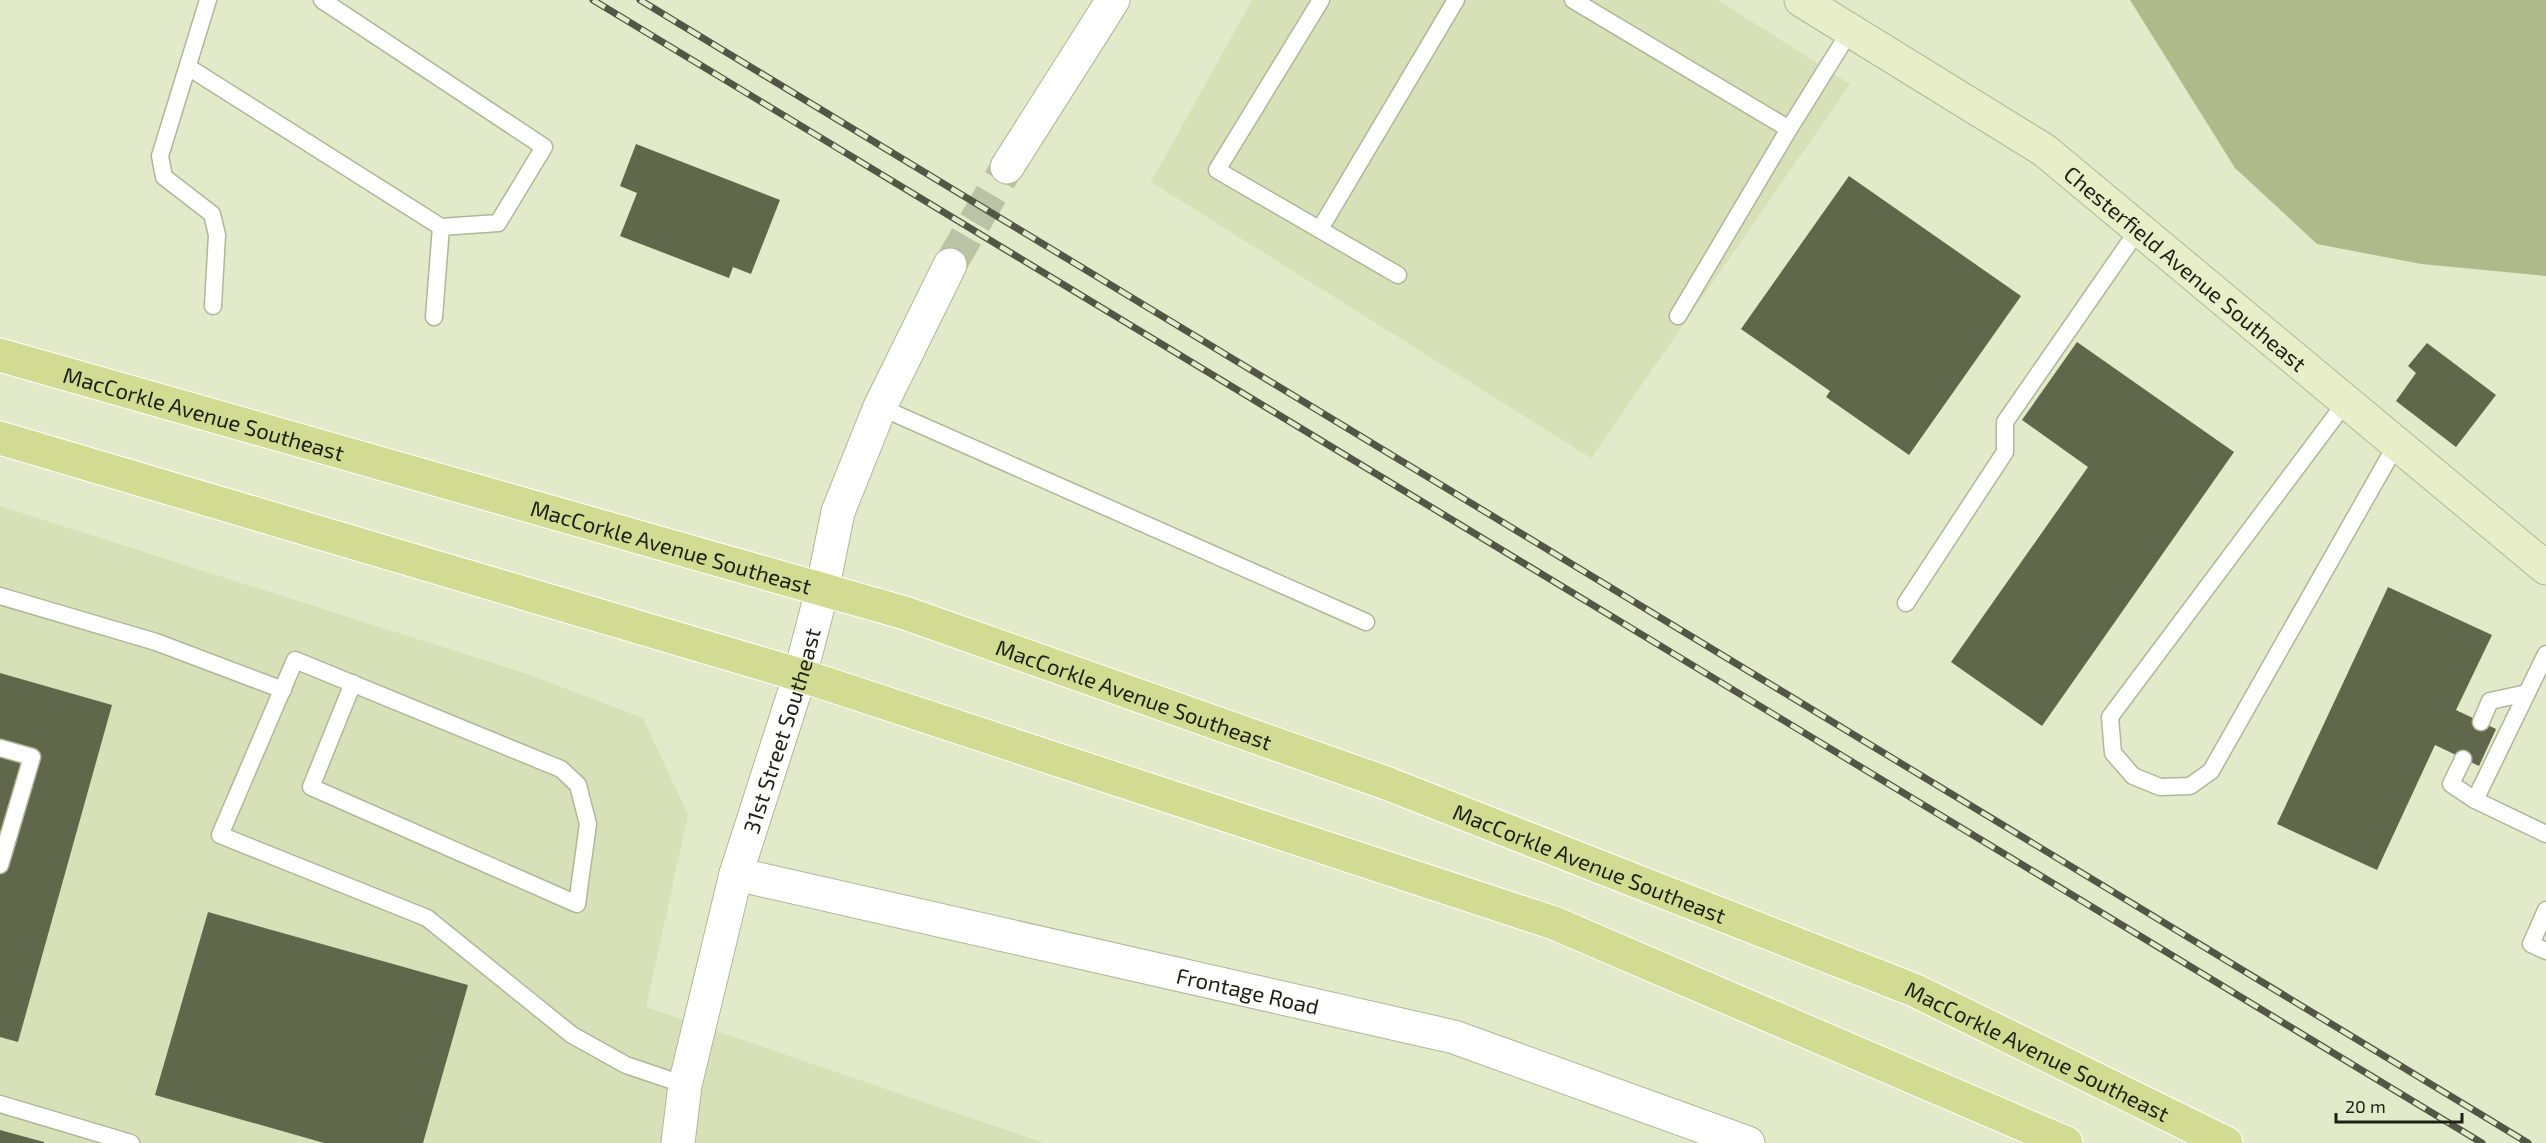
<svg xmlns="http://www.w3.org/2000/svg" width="2546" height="1143" viewBox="0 0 2546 1143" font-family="'Exo 2',sans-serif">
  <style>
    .built { fill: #d8e0b8 }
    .forest { fill: #b0b989 }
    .building { fill: #61674a }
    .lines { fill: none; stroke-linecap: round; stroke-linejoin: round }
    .street-tunnel { stroke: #bcc2a5; stroke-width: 33; stroke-dasharray: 33 16; stroke-linecap: butt }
    .lane-casing { stroke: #b0b797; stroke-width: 19 }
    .street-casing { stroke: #b0b797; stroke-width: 35 }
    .secondary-casing { stroke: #b0b797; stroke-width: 35 }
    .primary-casing { stroke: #fff; stroke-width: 35 }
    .lane { stroke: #fff; stroke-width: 16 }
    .street { stroke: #fff; stroke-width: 33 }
    .secondary { stroke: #e8eec8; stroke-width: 33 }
    .primary { stroke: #d1dc92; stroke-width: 33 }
    .rail-casing { stroke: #535645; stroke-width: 7 }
    .rail { stroke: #e3eac9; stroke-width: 4.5; stroke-dasharray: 14; stroke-linecap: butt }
    .labels { text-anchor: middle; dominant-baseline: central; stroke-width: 6; stroke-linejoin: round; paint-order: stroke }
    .street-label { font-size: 22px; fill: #1e2014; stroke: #e3eac9 }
  </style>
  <rect width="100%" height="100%" fill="#e3eac9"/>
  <g class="built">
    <path d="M1252 0H1718L1850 84 1591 458 1151 182Z"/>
    <path d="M0 506 530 675 643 718 688 815 646 1007 1044 1143H0Z"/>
  </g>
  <path class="forest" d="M2130 0H2546V276L2421 264 2317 244 2235 168Z"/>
  <g class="building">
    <path d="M636 144 780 200 751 274 733 267 729 278 620 236 637 193 620 186Z"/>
    <path d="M1849 176 2021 296 1909 455 1826 397 1830 391 1741 329Z"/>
    <path d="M2077 342 2234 452 2042 726 1951 662 2088 467 2022 420Z"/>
    <path d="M2427 343 2496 395 2456 447 2396 401 2416 373 2408 366Z"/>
    <path d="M2388 587 2492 635 2456 710 2496 729 2479 766 2435 745 2377 870 2277 824Z"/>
    <path d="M0 673 112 705 18 1042 0 1037Z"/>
    <path d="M208 912 468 985 423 1143H324L155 1095Z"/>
    <path d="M0 1130 44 1142V1143H0Z"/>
  </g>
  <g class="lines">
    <path class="street-tunnel" d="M950 265 1007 167"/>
    <defs>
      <g id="lane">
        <path d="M208 0 160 156 164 177 212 214 217 235 213 306"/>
        <path d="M322 0 544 147 498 223 441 227 434 317"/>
        <path d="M1321 0 1217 170 1398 275"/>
        <path d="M1573 0 1789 129 1850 31"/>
        <path d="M188 67 441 227"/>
        <path d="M1320 229 1456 0"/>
        <path d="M1678 316 1789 129"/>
        <path d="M2345 403 2110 717 2113 753 2133 776 2160 787 2190 786 2211 771 2396 445"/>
        <path d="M880 407 1366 622"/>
        <path d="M0 596 156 642 283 690"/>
        <path d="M1906 603 2005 452V422L2138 230"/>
        <path d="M353 683 311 787 577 904 588 824 578 785 561 769 295 660 220 835 427 918 572 1035 626 1065 685 1085"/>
        <path d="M2481 722 2490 701 2527 693"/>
        <path d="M0 748 32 757 0 865"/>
        <path d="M2463 759 2451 784 2475 800 2546 834"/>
        <path d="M2475 800 2546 654"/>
        <path d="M2546 910 2531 944 2546 951"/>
        <path d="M0 1104 131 1143"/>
      </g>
      <g id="street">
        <path d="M1007 167 1113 0"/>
        <path id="s1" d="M736 874 1454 1037 1748 1143"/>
        <path id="s2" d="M678 1143 685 1085 736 874 800 675 822 591 838 512 880 407 950 265"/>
      </g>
      <g id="secondary">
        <path id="s3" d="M1801 0 2044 150 2546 568"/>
      </g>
      <g id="primary">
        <path id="s4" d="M0 355 905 613 1386 783 1914 990 2226 1143"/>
        <path d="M0 438 800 675 1554 923 2066 1143"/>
      </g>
    </defs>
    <use href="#lane" class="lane-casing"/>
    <use href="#street" class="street-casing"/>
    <use href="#secondary" class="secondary-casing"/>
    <use href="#primary" class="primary-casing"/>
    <use href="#lane" class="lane"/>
    <use href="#street" class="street"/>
    <use href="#secondary" class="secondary"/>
    <use href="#primary" class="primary"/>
    <defs>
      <g id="rail">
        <path d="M593 0 2482 1143"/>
        <path d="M640 0 2528 1143"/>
      </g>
    </defs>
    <use href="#rail" class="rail-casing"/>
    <use href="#rail" class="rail"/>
  </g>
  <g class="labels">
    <g class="street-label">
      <text stroke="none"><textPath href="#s3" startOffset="470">Chesterfield Avenue Southeast</textPath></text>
      <text stroke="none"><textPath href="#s4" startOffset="212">MacCorkle Avenue Southeast</textPath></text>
      <text stroke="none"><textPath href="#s4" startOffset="698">MacCorkle Avenue Southeast</textPath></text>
      <text stroke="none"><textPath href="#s4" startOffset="1184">MacCorkle Avenue Southeast</textPath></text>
      <text stroke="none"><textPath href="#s2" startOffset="426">31st Street Southeast</textPath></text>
      <text stroke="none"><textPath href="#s4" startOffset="1670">MacCorkle Avenue Southeast</textPath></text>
      <text stroke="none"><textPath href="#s1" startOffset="525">Frontage Road</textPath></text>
      <text stroke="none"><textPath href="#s4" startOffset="2156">MacCorkle Avenue Southeast</textPath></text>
    </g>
  </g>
  <path d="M2336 1113v9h126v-9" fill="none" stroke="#1e2014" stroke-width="3"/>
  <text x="2345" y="1113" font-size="18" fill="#1e2014" stroke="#e3eac9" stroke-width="4.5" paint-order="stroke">20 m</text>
</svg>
